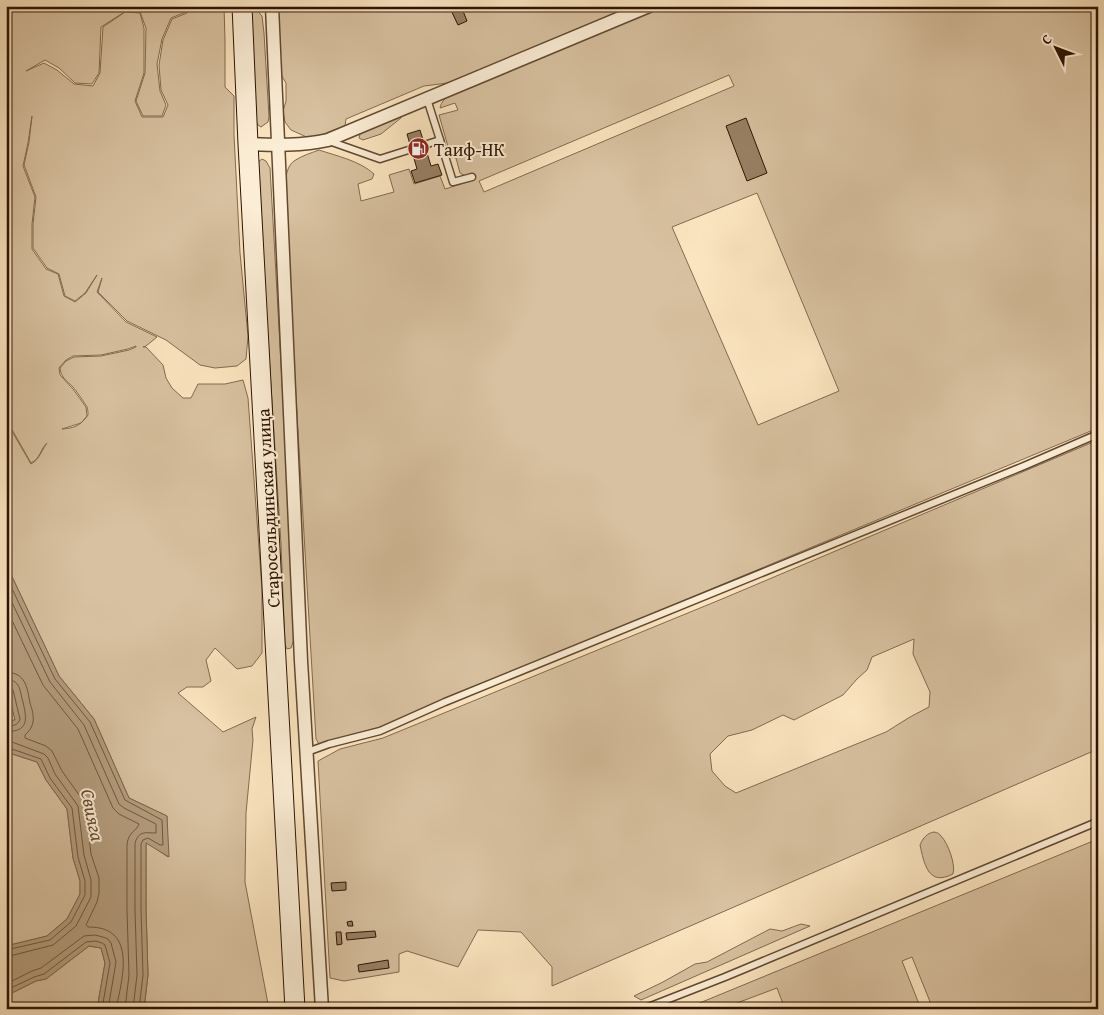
<svg xmlns="http://www.w3.org/2000/svg" width="1104" height="1015" viewBox="0 0 1104 1015" font-family="'Gentium Book Plus',serif">
  <style>
    .green { fill: #d8c1a0; stroke: #826a50; fill-rule: evenodd }
    .water { fill: #b59e7f; stroke: #7e664d }
    .lines { fill: none; stroke-linecap: round; stroke-linejoin: round }
    .shore { stroke: #705840; stroke-width: 1 }
    .building { fill: #988064; stroke: #2c1301 }
    .lane-casing { stroke: #604831; stroke-width: 9 }
    .street-casing { stroke: #604831; stroke-width: 15 }
    .secondary-casing { stroke: #2c1301; stroke-width: 21 }
    .lane { stroke: #fceed6; stroke-width: 6 }
    .street { stroke: #fceed6; stroke-width: 12 }
    .secondary { stroke: #fceed6; stroke-width: 19 }
    .labels { text-anchor: middle; dominant-baseline: central; stroke-width: 4; stroke-linejoin: round; paint-order: stroke }
    .poi-label { font-size: 18px; fill: #2c1301; stroke: #fceed6; text-anchor: start }
    .street-label { font-size: 18px; fill: #2c1301; stroke: #fceed6 }
    .water-label { font-size: 19px; font-style: italic; fill: #634b33; stroke: #fceed6 }
  </style>
  <rect width="100%" height="100%" fill="#fbe5c0"/>
  <filter id="stains"><feTurbulence type="fractalNoise" baseFrequency=".004" numOctaves="4"/><feColorMatrix values="0 0 0 0 .2 0 0 0 0 .09 0 0 0 0 .02 0 0 0 .5 -.17"/></filter>
  <radialGradient id="worn" r=".72"><stop offset=".6" stop-color="#630" stop-opacity="0"/><stop offset="1" stop-color="#630" stop-opacity=".3"/></radialGradient>
  <g class="green">
    <path d="M6 6H190L186 12 171 18 162 39 157 64 160 91 166 105 162 116H143L136 101 145 73 146 28 140 12 126 11 101 27 99 73 92 84 75 83 59 68 45 60 26 71 44 63 57 70 74 84 93 86 100 73 103 27 125 12 140 13 144 28V73L135 101 142 117H163L168 105 161 90 159 65 163 40 172 19 187 13 192 6H224L225 41V87L234 96V135L240 253 248 336 246 359 237 366 215 368 200 365 166 340 127 321 98 292 102 278 97 292 126 322 157 337 146 346 143 347H146L163 365 166 378 172 388 183 398H191L198 384H225L243 380 248 398 262 589V653L252 666 237 669 215 648 206 660 211 681 203 687H187L178 693 223 732 256 717 252 729 253 740 246 813 245 882 269 1009H144L148 975 146 909V842L168 857 167 816 129 798 94 719 59 676 6 564V421L31 464C40 459 41 451 47 443 40 449 41 458 31 463L6 419ZM32 116 29 142 24 165 36 197 33 224V248L47 268 59 274 65 296 75 301 85 293 97 275 86 293 75 302 64 296 58 274 46 269 32 249V224L35 197 23 166 28 143ZM136 346V347L129 350 101 356 74 357 66 361 60 368C61 378 67 381 73 387 75 389 86 405 87 407 88 410 88 413 88 415 80 426 75 428 62 429L81 423 87 416 86 407 73 389 60 375 59 368 66 360 73 356 101 355 128 349Z"/>
    <path d="M249 6H253L262 16 264 33 269 117 268 122 261 127 258 125 256 122Z"/>
    <path d="M276 6H633L448 83 424 86 346 119 345 126 311 139 291 130 285 122 283 111 286 101V83L280 73Z"/>
    <path d="M660 6H1098V428L380 727 319 744 316 739 286 226C286 211 280 170 294 161 301 156 311 153 319 150 337 156 360 161 374 174L372 179 358 184 361 201 394 192 389 175 409 169 414 184 440 176 445 189 474 180 473 174 465 176 460 173 456 158 451 157 439 115 458 110 455 103 440 108C441 101 447 97 452 93ZM729 75 734 86 484 192 479 181ZM757 193 839 391 758 425 672 227Z"/>
    <path d="M399 117H401V118L381 134 363 140 359 138 360 134 361 133Z"/>
    <path d="M262 159 266 161 270 168 295 613V636L291 648 287 649 285 645 281 544 257 163Z"/>
    <path d="M1098 440V749L552 986V967L521 932 478 930 458 967 407 951 399 954V972L344 981 330 978 318 761 340 749 383 738 722 599ZM914 639 913 654 930 692 929 707 910 717 886 732 736 793 725 786 712 771 710 754 728 736 752 730 783 715 794 720 843 695 857 679 867 670 872 657Z"/>
    <path d="M6 682 7 684 15 720 6 721Z"/>
    <path d="M6 752 37 762 46 780 67 809 73 858 80 881V894L67 919 47 936 6 946Z"/>
    <path d="M934 832C938 833 939 833 941 836 948 843 956 865 953 874 928 887 924 863 920 845 923 838 927 833 934 832Z"/>
    <path d="M1098 839V1009H933L912 957 902 961 921 1009H785L777 988 721 1009H685Z"/>
    <path d="M801 924 810 926 641 1000 634 996 663 982 695 964 707 962 770 929 782 931Z"/>
    <path d="M89 946 101 948 105 963 97 1009H6V993L14 992 36 981 46 979Z"/>
  </g>
  <path class="water" d="M6 564 59 676 94 719 129 798 167 816 169 857 146 843V909L148 975 144 1009H97L105 963 101 948 89 946 46 979 36 981 14 992 6 993V946L47 936 67 919 80 894V881L73 858 67 809 46 780 37 762 6 752V721L15 720 6 682Z"/>
  <g class="lines">
    <g class="shore">
      <path d="M6 576 55 679 90 722 125 800 162 820 163 845H160L148 838 143 840 141 844V910L143 975 139 1009"/>
      <path d="M6 590 50 682 84 725 119 804 124 808 156 824V833C146 833 139 830 135 843V910L137 975 133 1009"/>
      <path d="M6 608 43 685 78 729 113 808 119 814 139 824C136 832 129 831 127 844V910L129 975 125 1009"/>
      <path d="M6 672C26 673 27 687 30 703 32 709 34 716 33 722 32 728 29 731 25 735V738L46 746 52 751 62 771 82 799 85 804 91 854 99 878V893L97 902 86 925 88 927C95 927 104 928 110 932 133 946 120 988 116 1009"/>
      <path d="M6 680C10 680 14 680 17 684 21 688 21 697 23 702 27 720 29 731 6 732"/>
      <path d="M6 686 11 687 13 690 20 719C18 726 12 726 6 726"/>
      <path d="M6 741 12 742 44 754 48 758 55 774 78 806 84 855 91 880V897L76 926 53 945 6 957"/>
      <path d="M6 747 41 759 50 778 72 808 78 857 85 881V895L71 922 50 940 6 950"/>
      <path d="M6 981H12L32 971 41 968 84 936 95 935 103 937 108 939 111 943 116 962 108 1009"/>
      <path d="M6 988 13 987 34 977 44 974 86 942 96 941 102 943 105 945 110 963 102 1009"/>
    </g>
  </g>
  <g class="building">
    <path d="M449 6H461L467 21 458 25Z"/>
    <path d="M477 6H488V7L479 11Z"/>
    <path d="M746 118 767 173 747 181 726 126Z"/>
    <path d="M420 130 431 166 438 164 442 175 415 183 411 171 417 169 407 134Z"/>
    <path d="M346 882V890L332 891 331 883Z"/>
    <path d="M352 921 353 926H348L347 922Z"/>
    <path d="M375 931 376 937 347 940 346 933Z"/>
    <path d="M336 932H341L342 944 337 945Z"/>
    <path d="M388 960 389 968 359 972 358 965Z"/>
  </g>
  <g class="lines">
    <defs>
      <g id="lane">
        <path d="M440 140 453 182 472 177"/>
        <path d="M329 141 380 159 440 140 427 99"/>
        <path d="M307 752 329 744 380 731 445 702 1024 466 1098 434"/>
        <path d="M643 1009 725 977 1097 822"/>
      </g>
      <g id="street">
        <path d="M272 6 301 661 322 1009"/>
        <path d="M248 144C275 145 302 146 328 140L649 6"/>
      </g>
      <path id="secondary" d="M242 6 248 144 295 1009"/>
    </defs>
    <use href="#lane" class="lane-casing"/>
    <use href="#street" class="street-casing"/>
    <use href="#secondary" class="secondary-casing"/>
    <use href="#lane" class="lane"/>
    <use href="#street" class="street"/>
    <use href="#secondary" class="secondary"/>
  </g>
  <defs>
    <symbol id="fuel-disc" viewBox="-11 -11 22 22"><circle r="9.5" fill="#8f2418" stroke="#fceed6"/><path d="M-5.5-6h7V0h2V4h1.3V-2.5L3-4.5l.8-.8L6-3V5H2.5V1h-1V6h-7ZM-4.2-4.7v3.2H.2V-4.7Z" fill="#fff"/></symbol>
  </defs>
  <g fill-rule="evenodd">
    <use href="#fuel-disc" x="406" y="136" width="25" height="25"/>
  </g>
  <g class="labels">
    <g class="poi-label">
      <text x="434" y="149">Таиф-НК</text>
    </g>
    <g class="street-label">
      <text transform="translate(268 508) rotate(-93)">Старосельдинская улица</text>
    </g>
    <g class="water-label">
      <text transform="translate(93 815) rotate(78)">Свияга</text>
    </g>
  </g>
  <rect width="1104" height="1015" fill="none" stroke="#fbe5c0" stroke-width="25"/>
  <rect x="8" y="8" width="1089" height="1000" fill="none" stroke="#2c1301" stroke-width="2.5"/>
  <rect x="12" y="12" width="1079" height="990" fill="none" stroke="#2c1301"/>
  <g transform="translate(1056 48) rotate(312)" stroke="#fceed6" stroke-width="4" paint-order="stroke">
  <path d="M0-4L9 19L0 12L-9 19Z" fill="#2c1301"/>
  <text y="-8" font-size="14" font-weight="bold" text-anchor="middle" fill="#2c1301">С</text>
  </g>
  <rect width="100%" height="100%" filter="url(#stains)"/>
  <rect width="100%" height="100%" fill="url(#worn)"/>
</svg>
